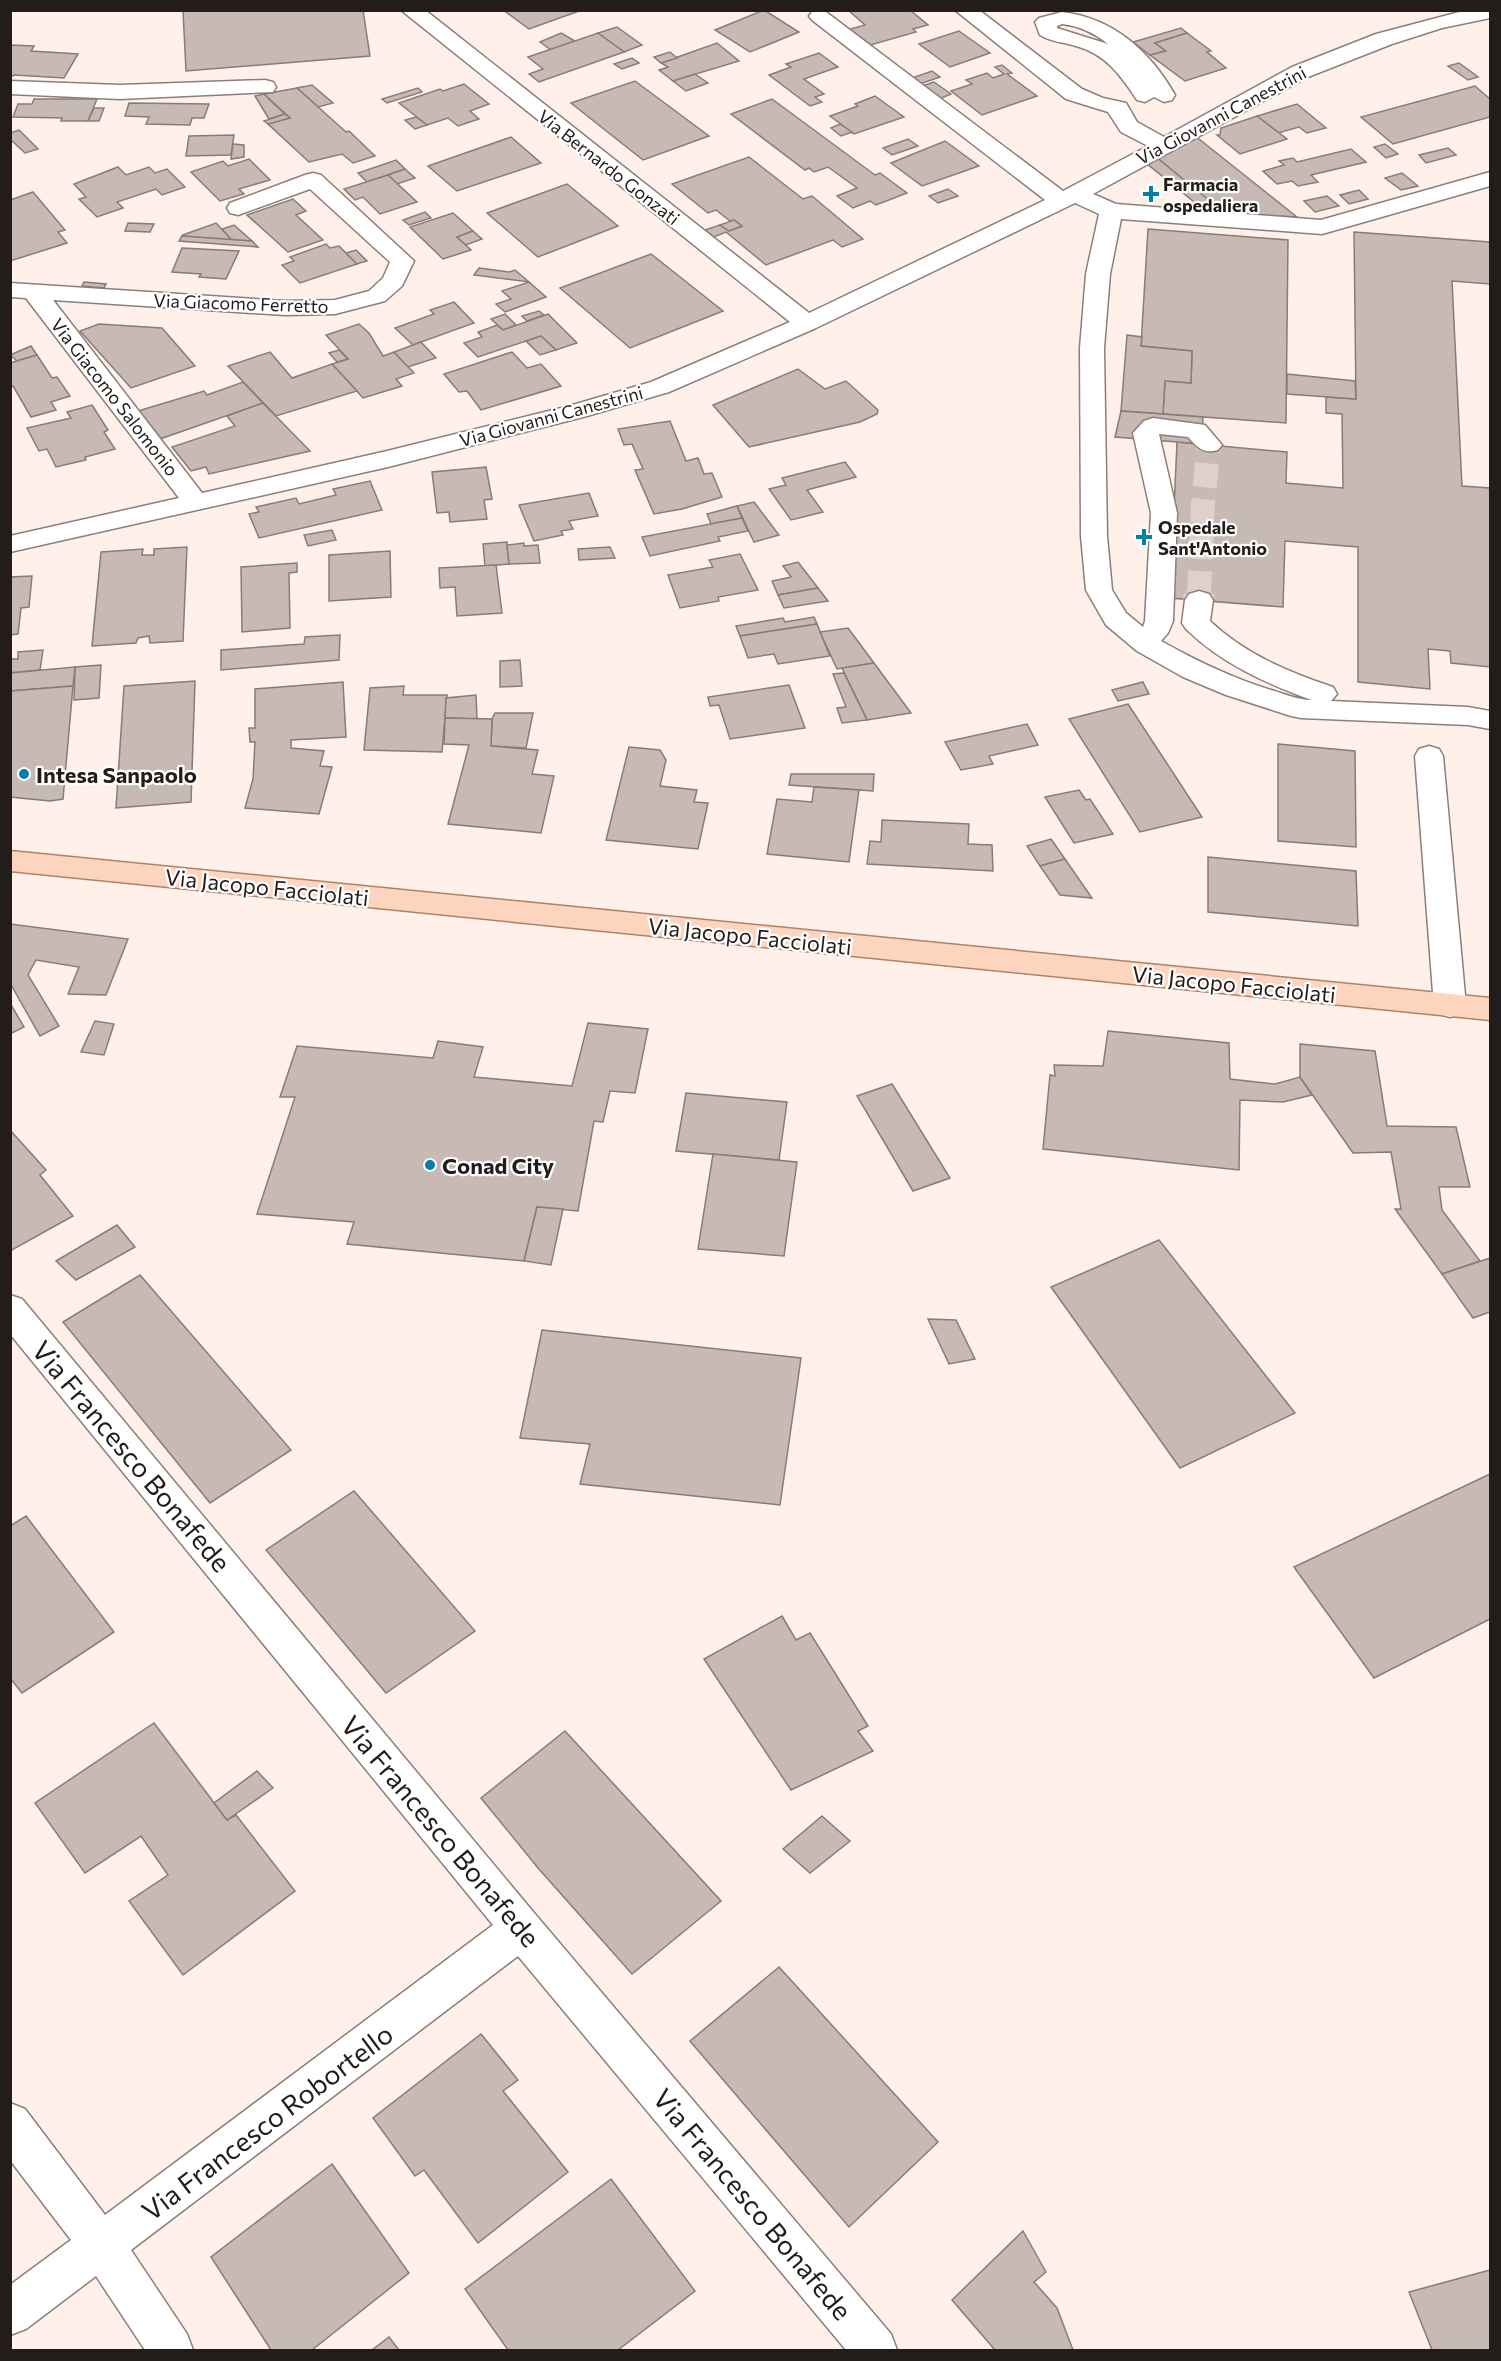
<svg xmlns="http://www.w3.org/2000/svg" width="1501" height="2361" viewBox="0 0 1501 2361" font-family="Commissioner,sans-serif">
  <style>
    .building { fill: #c7b9b3; stroke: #887c76; stroke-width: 1.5 }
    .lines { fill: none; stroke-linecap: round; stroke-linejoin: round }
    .minor-tunnel-far1 { stroke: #ded1cb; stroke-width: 24; stroke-dasharray: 24 12; stroke-linecap: butt }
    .minor-tunnel { stroke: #ded1cb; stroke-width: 31; stroke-dasharray: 31 15; stroke-linecap: butt }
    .minor-casing { stroke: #8c7f79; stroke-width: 3 }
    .major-casing { stroke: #b08169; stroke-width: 3 }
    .minor { fill: #fff; fill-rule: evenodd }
    .major { fill: #fdd4be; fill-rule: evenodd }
    .poi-dot { fill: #047fa5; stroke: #fff; stroke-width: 2 }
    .labels { text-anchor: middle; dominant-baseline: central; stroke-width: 4.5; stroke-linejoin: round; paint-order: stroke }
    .far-street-label { font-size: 18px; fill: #221d1a; stroke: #fff }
    .far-poi-label { font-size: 18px; font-weight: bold; fill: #221d1a; stroke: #fff; text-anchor: start }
    .poi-label { font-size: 22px; font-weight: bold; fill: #221d1a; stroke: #fff; text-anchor: start }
    .street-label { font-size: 22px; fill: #221d1a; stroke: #fff }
    .near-street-label { font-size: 27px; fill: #221d1a; stroke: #fff }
  </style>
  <rect width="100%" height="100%" fill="#fff1ea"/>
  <g class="building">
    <path d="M195 10H363L370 56 186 71 183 11Z"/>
    <path d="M510 10H582L529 29 506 12Z"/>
    <path d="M764 10 799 32 750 52 715 30Z"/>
    <path d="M848 10H910L928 25 913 29 916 32 867 46 847 30 865 25Z"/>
    <path d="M617 27 642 45 624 52 598 33Z"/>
    <path d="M1181 28 1187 33 1155 43 1166 51 1150 55 1133 42Z"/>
    <path d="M959 31 990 53 950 67 919 44Z"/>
    <path d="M561 33 575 41 551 50 540 42Z"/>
    <path d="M598 33 624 52 539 82 529 74 543 69 528 57Z"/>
    <path d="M1187 33 1211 51 1207 52 1226 68 1185 81 1150 55 1166 51 1155 43Z"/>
    <path d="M717 43 739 61 673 81 659 70 668 67 661 63Z"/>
    <path d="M10 45 34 46 31 51 78 54 64 78 15 75 10 77Z"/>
    <path d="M670 52 677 58 661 63 654 57Z"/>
    <path d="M819 53 838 67 804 79 824 94 815 97 822 102 810 106 769 75 791 67 786 64Z"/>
    <path d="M632 58 639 63 622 69 614 64Z"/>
    <path d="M1459 63 1466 68 1478 77 1468 80 1448 66Z"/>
    <path d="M1002 65 1012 73 1007 74 1037 96 982 115 951 91 972 84 966 80 987 73 993 78 1004 74 995 67Z"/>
    <path d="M932 71 940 77 920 84 912 78Z"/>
    <path d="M695 74 708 83 686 91 673 81Z"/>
    <path d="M635 81 709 136 643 160 571 103Z"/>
    <path d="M934 82 951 94 939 99 922 86Z"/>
    <path d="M464 84 489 104 470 111 479 119 458 126 448 118 427 125 399 103 440 89 443 91Z"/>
    <path d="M312 85 333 103 318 107 297 88Z"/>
    <path d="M1475 86 1490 99V117L1393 144 1361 117Z"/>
    <path d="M297 88 346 132 349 131 375 156 353 163 342 154 309 162 268 124 290 118 264 94Z"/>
    <path d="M418 88 422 92 387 103 382 99Z"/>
    <path d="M264 94 273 103 285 114 269 119 255 96Z"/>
    <path d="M875 96 904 117 854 134 830 116 858 106 855 104Z"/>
    <path d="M34 99H97L88 121H61L62 118 13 117 18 104H32Z"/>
    <path d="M772 99 875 175 880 173 907 193 876 205 870 201 853 208 837 196 857 188 828 167 814 172 809 168 805 170 731 114Z"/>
    <path d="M129 103 209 104 204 118H192L190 125 146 124 149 117 125 116Z"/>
    <path d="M1297 104 1326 128 1307 133 1299 127 1278 133 1257 116Z"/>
    <path d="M94 108H104L99 121H88Z"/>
    <path d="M285 114 290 118 268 124 264 121Z"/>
    <path d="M1257 116 1287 139 1240 154 1217 135H1220L1221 128Z"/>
    <path d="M416 117 427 125 415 129 405 120Z"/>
    <path d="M840 124 852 132 841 136 831 128Z"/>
    <path d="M19 130 38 149 25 153 10 139V133Z"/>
    <path d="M234 135 231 155 186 156 189 136Z"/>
    <path d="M1194 135 1297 217 1224 213 1156 157Z"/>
    <path d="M511 137 541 163 457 191 428 166Z"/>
    <path d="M908 139 918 146 892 155 883 148Z"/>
    <path d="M945 141 979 166 922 186 891 163Z"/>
    <path d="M233 144 244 145V157L231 159Z"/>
    <path d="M1385 144 1398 154 1386 158 1374 147Z"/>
    <path d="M1448 148 1456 155 1426 163 1419 155Z"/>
    <path d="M1351 149 1366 162 1311 175 1318 182 1298 186 1292 181 1277 184 1263 171 1284 165 1279 161 1293 158 1297 162Z"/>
    <path d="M749 157 803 199 812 196 863 239 842 247 833 240 766 265 726 232 714 237 705 230 720 225 729 231 742 226 734 220 730 221 716 210 708 213 672 184Z"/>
    <path d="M1156 157 1216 206 1198 205 1146 163Z"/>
    <path d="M249 159 270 180 239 189 244 194 220 201 191 172 223 161 228 166Z"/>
    <path d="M396 160 405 169 367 182 358 173Z"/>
    <path d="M118 167 126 175 149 167 155 173 167 169 185 187 162 195 156 189 117 202 123 208 97 217 79 199 86 197 74 184Z"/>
    <path d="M405 169 415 178 397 184 388 175Z"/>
    <path d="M1402 173 1418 186 1401 190 1385 178Z"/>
    <path d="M388 175 417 202 380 214 363 197 355 200 344 189Z"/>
    <path d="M567 184 618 226 538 257 487 213Z"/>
    <path d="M948 189 958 196 938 203 929 196Z"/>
    <path d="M1359 190 1368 199 1349 204 1340 195Z"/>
    <path d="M33 192 65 230 58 232 67 243 10 261V200Z"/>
    <path d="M1327 196 1339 206 1315 212 1304 201Z"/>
    <path d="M293 199 306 211 296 215 323 240 288 252 247 215Z"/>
    <path d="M425 212 431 218 409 225 403 220Z"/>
    <path d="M453 213 473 231 457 237 471 250 443 259 410 227Z"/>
    <path d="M734 220 742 226 729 231 720 225Z"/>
    <path d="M128 223 154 224 150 232 125 231Z"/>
    <path d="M216 223 232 240 182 236 183 235Z"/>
    <path d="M234 225 252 241 232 240 222 229Z"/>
    <path d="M1148 229 1288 240 1286 423 1163 414 1165 381 1191 383 1192 351 1141 346Z"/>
    <path d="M473 231 482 239 466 245 457 237Z"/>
    <path d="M1354 232 1490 242V284L1452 281 1462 486 1490 488V667L1451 663 1450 651 1428 649 1430 689 1358 682V547L1285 541 1283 607 1170 598 1177 442 1287 452 1286 483 1343 488 1342 414 1326 413V397L1356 399Z"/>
    <path d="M182 236 252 241 258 247 179 241Z"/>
    <path d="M326 244 330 248 339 246 357 264 300 283 282 265 294 261 290 257Z"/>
    <path d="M182 248 239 251 226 279 199 277 201 274 172 272Z"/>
    <path d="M356 250 367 261 357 264 346 253Z"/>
    <path d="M651 254 723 311 630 348 560 288Z"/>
    <path d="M479 268 509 272 515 270 529 282 474 275Z"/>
    <path d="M84 282 106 284 104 288 82 286Z"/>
    <path d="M529 282 546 297 505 312 496 304 511 299 502 291Z"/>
    <path d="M454 302 474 323 413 345 395 328 434 314 430 310Z"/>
    <path d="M539 311 544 315 527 321 522 316Z"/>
    <path d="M505 314 516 325 503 330 491 319Z"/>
    <path d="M548 314 577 343 556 350 541 336 478 357 464 343 482 337 478 332 497 325 503 330Z"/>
    <path d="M99 324 162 328 195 366 131 388 80 331Z"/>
    <path d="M359 324 369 333 383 356 394 352 414 373 396 379 402 386 363 398 332 364 348 359 326 335Z"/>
    <path d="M1127 335 1142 337 1141 346 1192 351 1191 383 1165 381 1163 414 1121 411Z"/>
    <path d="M541 336 556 350 540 355 526 341Z"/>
    <path d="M421 342 436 358 408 367 394 352Z"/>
    <path d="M31 346 37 355 17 361 10 355Z"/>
    <path d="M339 350 348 359 337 362 329 353Z"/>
    <path d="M270 352 292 378 332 364 357 391 276 416 228 366Z"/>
    <path d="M512 352 527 368 541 364 561 386 481 410 467 391 459 392 444 374Z"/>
    <path d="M37 355 52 378 57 377 70 396 51 402 56 410 31 417 13 386 10 387V363Z"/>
    <path d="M798 369 825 389 846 381 878 410 877 414 860 422 749 447 713 405Z"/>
    <path d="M1287 374 1355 381 1356 399 1287 394Z"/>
    <path d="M243 382 263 403 157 440 135 412 204 391 207 395Z"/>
    <path d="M263 403 310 451 209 474 206 467 191 471 172 447 235 426 227 416Z"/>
    <path d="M92 405 108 430 104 432 115 449 85 457 86 460 56 467 47 449 39 451 27 428 71 418 67 412Z"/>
    <path d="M1121 411 1203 417 1202 444 1115 437Z"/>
    <path d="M670 421 686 461 698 458 704 474 712 473 722 497 682 509 654 514 635 470 643 469 632 444 624 445 618 429Z"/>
    <path d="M845 462 856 477 807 490 823 512 791 520 769 489 786 485 782 478Z"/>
    <path d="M486 467 492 499 484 500 487 519 450 522 449 512 437 513 432 472Z"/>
    <path d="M370 481 382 510 259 538 249 514 259 512 256 507 296 498 299 504 336 495 333 489Z"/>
    <path d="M589 493 598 516 569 521 573 529 561 531 563 535 534 541 519 505Z"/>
    <path d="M754 502 779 535 754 542 737 506Z"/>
    <path d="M737 506 742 518 711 524 707 514Z"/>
    <path d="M742 518 748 531 718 537 720 541 650 556 642 537Z"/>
    <path d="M332 530 336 540 308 546 304 535Z"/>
    <path d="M507 542 509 564 485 566 483 544Z"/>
    <path d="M524 543V546L538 545 540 563 509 564 507 545Z"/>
    <path d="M187 547 183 641 150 643 149 636 138 638 136 643 92 646 101 552 143 549 142 555H154V549Z"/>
    <path d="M610 547 615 558 579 560 578 549Z"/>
    <path d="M390 551 391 597 329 601V555Z"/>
    <path d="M740 554 758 590 718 597 719 601 680 608 668 575 713 567 709 560Z"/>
    <path d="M798 562 818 588 778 595 772 581 791 577 783 566Z"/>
    <path d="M297 563V572L289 573 290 628 242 632 241 567Z"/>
    <path d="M496 565 502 613 457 616 455 587 440 588 439 568Z"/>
    <path d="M32 576 29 607 21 608 18 634 10 635V577Z"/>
    <path d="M818 588 828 601 784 608 778 595Z"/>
    <path d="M814 617 817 624 740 636 736 626 783 618 785 622Z"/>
    <path d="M817 624 830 656 778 664 774 654 748 658 740 636Z"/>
    <path d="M848 628 874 663 837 669 820 632Z"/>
    <path d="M340 635 339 660 221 670V650L304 644 305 637Z"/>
    <path d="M43 650 40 670 10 673V659H18V652Z"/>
    <path d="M520 660 522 686 500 687V661Z"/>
    <path d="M874 663 911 713 867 720 842 668Z"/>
    <path d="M101 665 99 698 74 700 75 667Z"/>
    <path d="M75 667 73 686 10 691V673Z"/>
    <path d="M844 673 867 720 842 723 837 708 846 707 833 674Z"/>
    <path d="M195 681 191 802 116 808 124 686Z"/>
    <path d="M343 682 346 737 291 740V748L324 751 320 766 332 767 319 814 245 808 253 779 255 742H250L249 728H255V689Z"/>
    <path d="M1143 682 1149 694 1118 701 1112 690Z"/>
    <path d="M789 685 805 728 730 739 719 705 710 706 708 697Z"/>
    <path d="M73 686 63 799 50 801 10 797V691Z"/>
    <path d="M404 686 403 695H447L442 752 364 750 370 688Z"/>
    <path d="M476 695 477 719 445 718 446 698Z"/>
    <path d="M1128 704 1202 817 1140 832 1069 719Z"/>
    <path d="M495 713H533L526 748 491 746 492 719Z"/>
    <path d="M445 718 492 719 491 746 538 750 532 774 554 776 541 833 448 824 469 745 444 744Z"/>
    <path d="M1027 724 1038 745 989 756 993 764 961 770 945 742Z"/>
    <path d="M1278 744 1355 751 1356 847 1278 841Z"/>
    <path d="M629 747 660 750 666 760 660 786 697 790 694 802 708 803 698 849 606 840Z"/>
    <path d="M791 774H874L873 791 789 785Z"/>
    <path d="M814 787 859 790 849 862 767 854 777 799 812 802Z"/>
    <path d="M1079 790 1086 800 1090 799 1113 834 1074 843 1045 797Z"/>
    <path d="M882 820 969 824 968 844 992 845 993 871 867 864 870 841 881 842Z"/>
    <path d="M1051 839 1065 859 1040 866 1027 846Z"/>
    <path d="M1208 857 1356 871 1358 926 1208 912Z"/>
    <path d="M1065 859 1092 898 1060 895 1040 866Z"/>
    <path d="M10 924 128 939 106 995 68 994 79 967 36 960 28 975 59 1026 40 1036 10 983Z"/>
    <path d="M10 1003 24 1027 10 1034Z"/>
    <path d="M95 1021 114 1024 104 1055 81 1052Z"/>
    <path d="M588 1023 648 1029 635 1093 610 1091 603 1122 594 1121 578 1211 537 1207 524 1261 347 1244 354 1222 257 1214 295 1097H280L297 1046 433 1058 438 1041 483 1047 474 1077 572 1086Z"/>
    <path d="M1108 1031 1229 1043 1230 1079 1275 1084 1300 1077 1312 1095 1283 1102 1240 1100 1239 1170 1043 1149 1050 1075 1055 1076 1054 1065 1103 1066Z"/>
    <path d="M1300 1044 1375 1051 1387 1126 1456 1127 1470 1187H1439L1442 1210 1480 1261 1442 1274 1395 1209H1401L1391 1152 1353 1153 1300 1077Z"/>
    <path d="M892 1084 950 1178 913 1191 857 1096Z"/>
    <path d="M686 1093 787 1102 779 1160 676 1151Z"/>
    <path d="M10 1130 46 1170 40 1175 73 1216 10 1251Z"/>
    <path d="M713 1154 797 1162 784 1256 698 1249Z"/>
    <path d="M537 1207 563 1209 551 1265 524 1261Z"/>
    <path d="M117 1225 135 1247 76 1280 56 1261Z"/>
    <path d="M1159 1240 1295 1413 1180 1468 1051 1287Z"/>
    <path d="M1490 1258V1312L1473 1318 1442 1274Z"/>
    <path d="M140 1275 291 1450 210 1503 63 1322Z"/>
    <path d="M928 1319 956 1320 975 1359 949 1364Z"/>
    <path d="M542 1330 801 1358 780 1505 580 1484 590 1444 520 1438Z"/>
    <path d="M1490 1474V1619L1374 1678 1294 1567Z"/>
    <path d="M354 1491 475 1631 386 1693 266 1550Z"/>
    <path d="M26 1516 114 1632 22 1693 10 1678V1526Z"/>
    <path d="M782 1616 796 1640 810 1633 868 1726 858 1731 873 1751 791 1790 704 1659Z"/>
    <path d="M154 1723 227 1820 236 1815 295 1891 183 1975 129 1901 168 1875 141 1836 85 1873 35 1803Z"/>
    <path d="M565 1731 721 1901 632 1974 538 1868 481 1798Z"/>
    <path d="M257 1771 273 1788 227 1820 214 1803Z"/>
    <path d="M822 1816 850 1841 810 1873 783 1849Z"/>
    <path d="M779 1967 938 2142 849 2227 690 2041Z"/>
    <path d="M481 2034 518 2080 503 2091 568 2172 478 2243 424 2170 415 2176 373 2118Z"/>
    <path d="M332 2164 409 2273 312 2350H271L211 2257Z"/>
    <path d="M611 2179 695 2291 618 2350H508L465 2289Z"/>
    <path d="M1023 2231 1046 2272 1034 2282 1057 2308 1073 2350H995L952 2300Z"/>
    <path d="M1490 2270V2350H1432L1409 2292Z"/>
    <path d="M389 2337 399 2350H372Z"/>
  </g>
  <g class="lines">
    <path class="minor-tunnel-far1" d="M1199 595 1203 503 1209 445"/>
    <path class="minor-tunnel" d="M1199 600V594"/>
    <defs>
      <g id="minor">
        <path d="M401 10H425L809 313 1045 200 812 20 809 16 812 12H826L1063 191 1148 146 1121 132 1108 112 1066 99 955 10H979L1082 89 1103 98 1126 103 1137 122 1164 137 1292 67 1376 34 1467 10H1490V18L1442 28 1392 44 1308 77 1093 194 1116 204 1321 220 1490 172V186L1322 234 1121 219 1110 274 1104 348 1107 536 1112 590 1126 613 1143 627 1145 621 1151 513 1133 433 1144 421 1153 418 1205 425 1222 445 1218 450C1203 454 1198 448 1188 437L1159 434 1177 513 1173 621 1168 633 1161 641C1197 661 1232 678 1271 690 1285 694 1298 700 1312 700 1265 683 1222 664 1186 629L1182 623 1185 600 1189 594 1199 591 1209 594 1213 600 1210 621C1245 654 1288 672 1333 687L1337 694 1331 701 1468 707 1490 711V729L1468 725 1301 718 1291 716 1226 695 1183 677 1137 651 1106 625 1086 590 1081 536 1080 348 1086 274 1099 214 1075 203 816 328 669 392 587 416 388 467 10 552V536L179 498 26 298 10 297V283L285 301 335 300 369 291 383 278 390 262 310 189 238 215 230 213 227 208 230 203 305 175 313 173 321 175 414 261 402 286 385 301 335 314 285 315 53 300 202 493 387 451 569 406 651 382 790 322Z"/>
        <path d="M1062 12C1113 18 1150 51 1175 95L1172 100 1164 102 1154 97 1145 102 1137 100C1121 76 1106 54 1076 46 1063 42 1051 42 1040 35L1035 22 1039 18ZM1062 24C1080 26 1094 33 1108 44L1057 28V26Z"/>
        <path d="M265 80 273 82 276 87 273 92 120 99 10 94V81L120 85Z"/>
        <path d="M1429 746 1439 749 1443 756 1466 1006 1461 1014 1450 1017 1439 1014 1434 1006 1415 756 1419 749Z"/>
        <path d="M10 1295 22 1299 535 1914 891 2334 897 2350H846L518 1956 131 2250 187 2334 193 2350H145L96 2276 26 2329 10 2335V2285L71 2240 10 2160V2103L25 2109 105 2215 493 1925 10 1334Z"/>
      </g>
      <path id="major" d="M10 851 1490 998V1020L10 871Z"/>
    </defs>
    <use href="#minor" class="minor-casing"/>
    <use href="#major" class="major-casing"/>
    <use href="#minor" class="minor"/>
    <use href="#major" class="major"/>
  </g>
  <g class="poi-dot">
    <path d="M1148 185h6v6h6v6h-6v6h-6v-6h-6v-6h6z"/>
    <path d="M1141 528h6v6h6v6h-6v6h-6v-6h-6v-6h6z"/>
    <circle cx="24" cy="774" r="6"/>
    <circle cx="430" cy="1165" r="6"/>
  </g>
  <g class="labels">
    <g class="far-street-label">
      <text transform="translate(1221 115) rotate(-28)">Via Giovanni Canestrini</text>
      <text transform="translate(609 167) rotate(38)">Via Bernardo Gonzati</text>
      <text transform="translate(241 303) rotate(2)">Via Giacomo Ferretto</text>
      <text transform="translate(115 397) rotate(52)">Via Giacomo Salomonio</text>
      <text transform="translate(551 416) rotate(-15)">Via Giovanni Canestrini</text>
    </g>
    <g class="far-poi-label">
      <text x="1163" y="184">Farmacia<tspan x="1163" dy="21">ospedaliera</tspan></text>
      <text x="1158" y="527">Ospedale<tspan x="1158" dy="21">Sant'Antonio</tspan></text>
    </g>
    <g class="poi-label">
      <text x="36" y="774">Intesa Sanpaolo</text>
      <text x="442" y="1165">Conad City</text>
    </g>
    <g class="street-label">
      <text transform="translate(267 887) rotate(6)">Via Jacopo Facciolati</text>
      <text transform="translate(750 936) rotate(6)">Via Jacopo Facciolati</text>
      <text transform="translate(1234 984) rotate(6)">Via Jacopo Facciolati</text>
    </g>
    <g class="near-street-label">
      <text transform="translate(132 1456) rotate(50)">Via Francesco Bonafede</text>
      <text transform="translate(441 1831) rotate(50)">Via Francesco Bonafede</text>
      <text transform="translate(267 2122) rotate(-37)">Via Francesco Robortello</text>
      <text transform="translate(753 2204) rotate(50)">Via Francesco Bonafede</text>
    </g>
  </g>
  <rect width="1501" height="2361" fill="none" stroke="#221d1a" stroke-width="24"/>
</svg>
